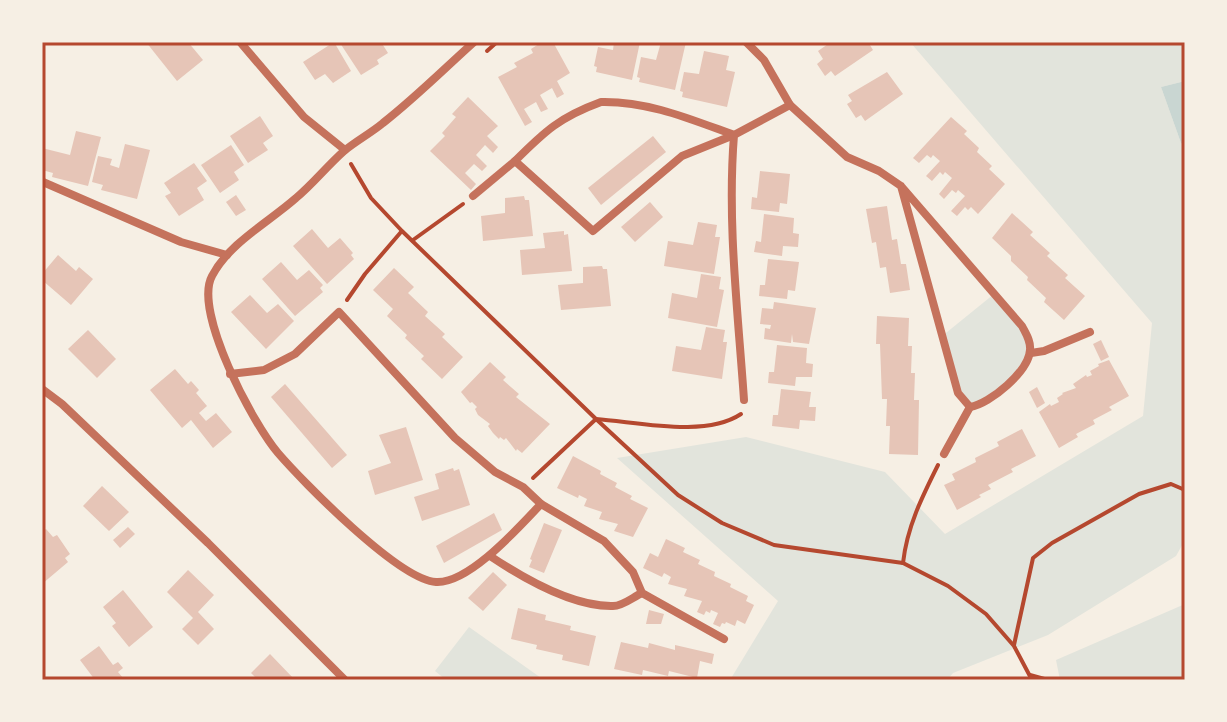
<svg xmlns="http://www.w3.org/2000/svg" width="1227" height="722" viewBox="0 0 1227 722" font-family="'Varela Round',sans-serif">
  <style>
    .green { fill: #e2e4dc }
    .water { fill: #c9d6d2 }
    .building { fill: #e6c5b7 }
    .lines { fill: none; stroke-linecap: round; stroke-linejoin: round }
    .path { stroke: #b5482f; stroke-width: 4 }
    .minor { stroke: #c5725c; stroke-width: 8 }
    .neatline { fill: none; stroke: #b5482f; stroke-width: 3 }
  </style>
  <rect width="100%" height="100%" fill="#f6efe4"/>
  <g class="green">
    <path d="M910 42H1185V81L1161 87 1181 143 1185 147V540L1176 556 1048 635 953 673 947 680H730L778 601 617 458 746 437 885 472 945 534 1143 416 1152 323Z"/>
    <path d="M994 294 1030 341 1022 370 980 405 963 402 941 337Z"/>
    <path d="M1185 604V680H1060L1056 660Z"/>
    <path d="M469 627 544 680H446L435 671Z"/>
  </g>
  <path class="water" d="M1185 81V147L1181 143 1161 87Z"/>
  <g class="building">
    <path d="M146 42H188L203 60 177 81Z"/>
    <path d="M334 42 351 71 333 83 325 74 315 80 303 62Z"/>
    <path d="M342 42H381L388 53 377 60 379 64 361 75 340 43Z"/>
    <path d="M542 42H553L570 73 557 81 564 94 557 98 552 88 540 95 548 109 541 112 536 102 524 109 532 122 525 126 498 77 517 67 514 63 533 53 531 49Z"/>
    <path d="M614 42H640L632 80 596 72 597 67 594 66 598 47 613 50Z"/>
    <path d="M661 42H686L675 90 639 82 640 78 637 77 641 57 656 60Z"/>
    <path d="M831 42H868L873 50 835 76 831 71 825 76 817 64 823 59 818 51Z"/>
    <path d="M704 51 729 56 726 70 735 72 727 107 682 97 683 92 680 91 684 72 699 74Z"/>
    <path d="M887 72 903 94 865 121 861 115 856 118 847 104 852 101 848 95Z"/>
    <path d="M468 97 498 126 487 136 498 147 493 153 485 145 476 155 487 166 482 171 474 164 465 173 476 184 471 190 430 151 445 136 442 133 456 117 452 114Z"/>
    <path d="M260 116 273 136 263 143 268 150 248 163 230 136Z"/>
    <path d="M951 117 967 131 964 134 979 148 977 152 992 166 989 169 1005 184 978 214 971 207 968 210 965 207 957 216 951 211 965 196 958 190 956 193 952 190 944 199 939 194 952 178 945 172 943 175 940 172 932 181 926 176 940 161 933 155 931 158 927 155 919 163 913 158Z"/>
    <path d="M76 131 101 137 88 186 52 177 53 173 42 170V148L70 155Z"/>
    <path d="M653 136 666 152 601 205 588 188Z"/>
    <path d="M125 144 150 150 137 199 101 190 103 185 92 182 98 156 112 159 110 165 119 168Z"/>
    <path d="M231 145 244 165 234 172 239 180 220 193 201 165Z"/>
    <path d="M194 163 207 181 197 188 204 200 179 216 165 196 171 193 164 183Z"/>
    <path d="M760 171 790 174 787 204 780 203 779 212 751 209 752 197 757 198Z"/>
    <path d="M236 195 246 210 236 216 226 202Z"/>
    <path d="M524 196 525 200H529L533 236 483 241 481 216 505 213V198Z"/>
    <path d="M650 202 663 217 635 242 621 227Z"/>
    <path d="M887 206 892 240 897 239 901 264H906L910 290 890 293 886 267 880 268 876 242 872 243 866 209Z"/>
    <path d="M1012 213 1033 232 1030 235 1050 253 1047 256 1068 275 1065 278 1085 296 1064 320 1044 302 1046 298 1027 280 1028 277 1011 261V256L992 238Z"/>
    <path d="M764 214 794 218 793 233 799 234 798 247 783 246 782 256 754 252 756 241 761 242Z"/>
    <path d="M698 222 717 225 715 237H720L714 274 664 266 668 241 693 245Z"/>
    <path d="M312 229 328 248 340 238 353 253 351 255 354 259 327 284 293 246Z"/>
    <path d="M564 231V235L568 234 572 271 522 275 520 250 545 248 543 233Z"/>
    <path d="M58 255 76 271 79 267 93 279 71 305 42 280V274Z"/>
    <path d="M768 259 799 262 795 291 788 290 787 299 759 296 760 285H765Z"/>
    <path d="M281 262 297 280 309 270 323 285 320 288 323 292 295 316 262 279Z"/>
    <path d="M602 266 603 269H607L611 306 561 310 558 285 583 283V267Z"/>
    <path d="M394 268 414 287 408 293 428 312 425 316 445 334 442 337 463 357 442 379 421 359 424 356 405 338 407 335 387 316 393 309 373 290Z"/>
    <path d="M701 274 721 277 719 289 724 290 717 327 668 318 672 293 697 298Z"/>
    <path d="M250 295 267 313 278 304 294 321 266 349 231 312Z"/>
    <path d="M774 302 816 308 809 344 793 342 792 334 791 343 764 339 765 328 770 329 771 325 760 324 762 308 773 309Z"/>
    <path d="M877 316 909 318 908 346H912L911 373H915L914 400H919L918 455 889 454 890 426H886L887 399H882L880 344H876Z"/>
    <path d="M706 327 725 330 723 342H727L722 379 672 371 676 346 701 350Z"/>
    <path d="M88 330 116 359 97 378 68 349Z"/>
    <path d="M1101 340 1109 357 1101 361 1093 344Z"/>
    <path d="M777 345 807 348 806 363 813 364 812 377H796L795 386 768 383 769 372H774Z"/>
    <path d="M1109 360 1129 396 1109 407 1112 410 1093 420 1095 424 1076 434 1078 437 1059 448 1039 412 1050 404 1051 406 1059 402 1057 398 1063 394 1062 393 1076 388 1073 384 1086 375 1087 377 1092 375 1090 371 1099 366 1098 364Z"/>
    <path d="M490 362 506 377 503 380 519 394 516 397 550 424 522 453 517 449 516 451 506 438 504 440 500 437 499 439 493 433 488 426 490 424 478 415 475 409 477 407 472 402 470 403 461 392Z"/>
    <path d="M175 369 188 384 191 381 199 390 196 393 207 406 199 413 206 421 216 413 232 432 213 448 191 420 182 428 150 390Z"/>
    <path d="M285 384 347 455 332 468 271 397Z"/>
    <path d="M1037 387 1045 403 1037 408 1029 392Z"/>
    <path d="M781 389 811 392 809 407H816L815 421 800 420 799 429 772 426 773 415H778Z"/>
    <path d="M406 427 423 480 375 495 368 471 391 463 379 435Z"/>
    <path d="M1022 429 1036 456 1011 469 1013 472 988 485 991 489 979 495 981 497 957 510 944 485 955 480 952 474 976 462 975 458 999 446 997 442Z"/>
    <path d="M573 456 601 471 600 474 617 483 615 487 632 496 630 499 648 508 633 537 614 531 618 524 599 519 602 512 584 506 587 499 579 495 578 498 557 488Z"/>
    <path d="M453 468 454 471 459 469 470 505 422 521 414 497 439 489 435 474Z"/>
    <path d="M102 486 129 512 109 531 83 506Z"/>
    <path d="M494 513 502 530 444 563 436 546Z"/>
    <path d="M544 523 562 530 544 573 529 567 532 560 530 559Z"/>
    <path d="M128 527 135 534 120 548 113 540Z"/>
    <path d="M46 529 53 537 57 535 70 554 65 558 68 562 42 584V532Z"/>
    <path d="M666 539 685 548 683 552 700 560 698 564 715 572 714 576 731 584 730 587 748 596 746 601 754 605 745 624 737 620 735 626 726 622 725 624 722 623 720 627 713 624 718 613 711 610 710 613 706 611 704 615 697 612 702 601 684 596 687 589 668 584 671 577 664 573 662 577 643 568 650 553 658 557Z"/>
    <path d="M188 570 214 595 198 612 214 629 198 645 182 629 193 618 167 592Z"/>
    <path d="M493 572 507 585 483 611 468 598Z"/>
    <path d="M123 590 153 627 129 647 112 626 116 623 103 607Z"/>
    <path d="M518 608 546 615 545 620 571 626 570 630 596 636 589 666 562 660 563 655 536 649 537 645 511 639Z"/>
    <path d="M649 610 664 614 661 624H646Z"/>
    <path d="M621 642 648 648 649 643 675 650V645L714 654 712 664 700 661 697 678 669 671 668 676 643 670 642 675 614 669Z"/>
    <path d="M99 646 113 665 118 662 123 668 118 672 123 678 120 680H95L80 660Z"/>
    <path d="M270 654 295 680H252L255 677 251 673Z"/>
  </g>
  <g class="lines">
    <g class="path">
      <path d="M487 51 497 42"/>
      <path d="M351 164 371 198 402 231 596 419 678 495 722 523 774 545 903 563 948 586 986 614 1014 646 1032 680"/>
      <path d="M413 240 463 204"/>
      <path d="M347 300 365 274 401 232"/>
      <path d="M533 478 596 419C638 422 705 438 741 414"/>
      <path d="M903 563C907 527 922 497 938 465"/>
      <path d="M1014 645 1033 558 1052 543 1139 494 1171 484 1185 490"/>
      <path d="M1030 675 1048 680"/>
    </g>
    <g class="minor">
      <path d="M240 42 304 117 345 150"/>
      <path d="M474 42C444 69 415 98 383 123 371 133 356 141 344 151 327 166 313 184 296 198 269 222 229 243 212 276 193 311 253 424 278 453 303 482 399 580 436 582 469 584 520 526 541 504"/>
      <path d="M746 42 764 60 790 105 847 157 879 171 901 186 1022 326C1026 334 1031 341 1030 350 1029 371 990 404 970 407L958 393 901 186"/>
      <path d="M601 102C648 101 690 119 734 135L682 156 593 231 515 161C545 131 560 117 601 102Z"/>
      <path d="M43 182 181 242 227 255"/>
      <path d="M473 196 515 161"/>
      <path d="M1031 353 1044 351 1090 332"/>
      <path d="M230 374 264 370 295 354 339 312 455 438 495 472 523 487 541 504 604 541 633 572 642 593 724 639"/>
      <path d="M42 389 62 404 208 543 345 680"/>
      <path d="M744 400C738 312 727 223 734 135L790 105"/>
      <path d="M944 454 970 407"/>
      <path d="M490 556C523 578 572 607 613 606 623 606 633 597 642 593"/>
    </g>
  </g>
  <rect width="1227" height="722" fill="none" stroke="#f6efe4" stroke-width="88"/>
  <rect x="44" y="44" width="1139" height="634" class="neatline"/>
</svg>
